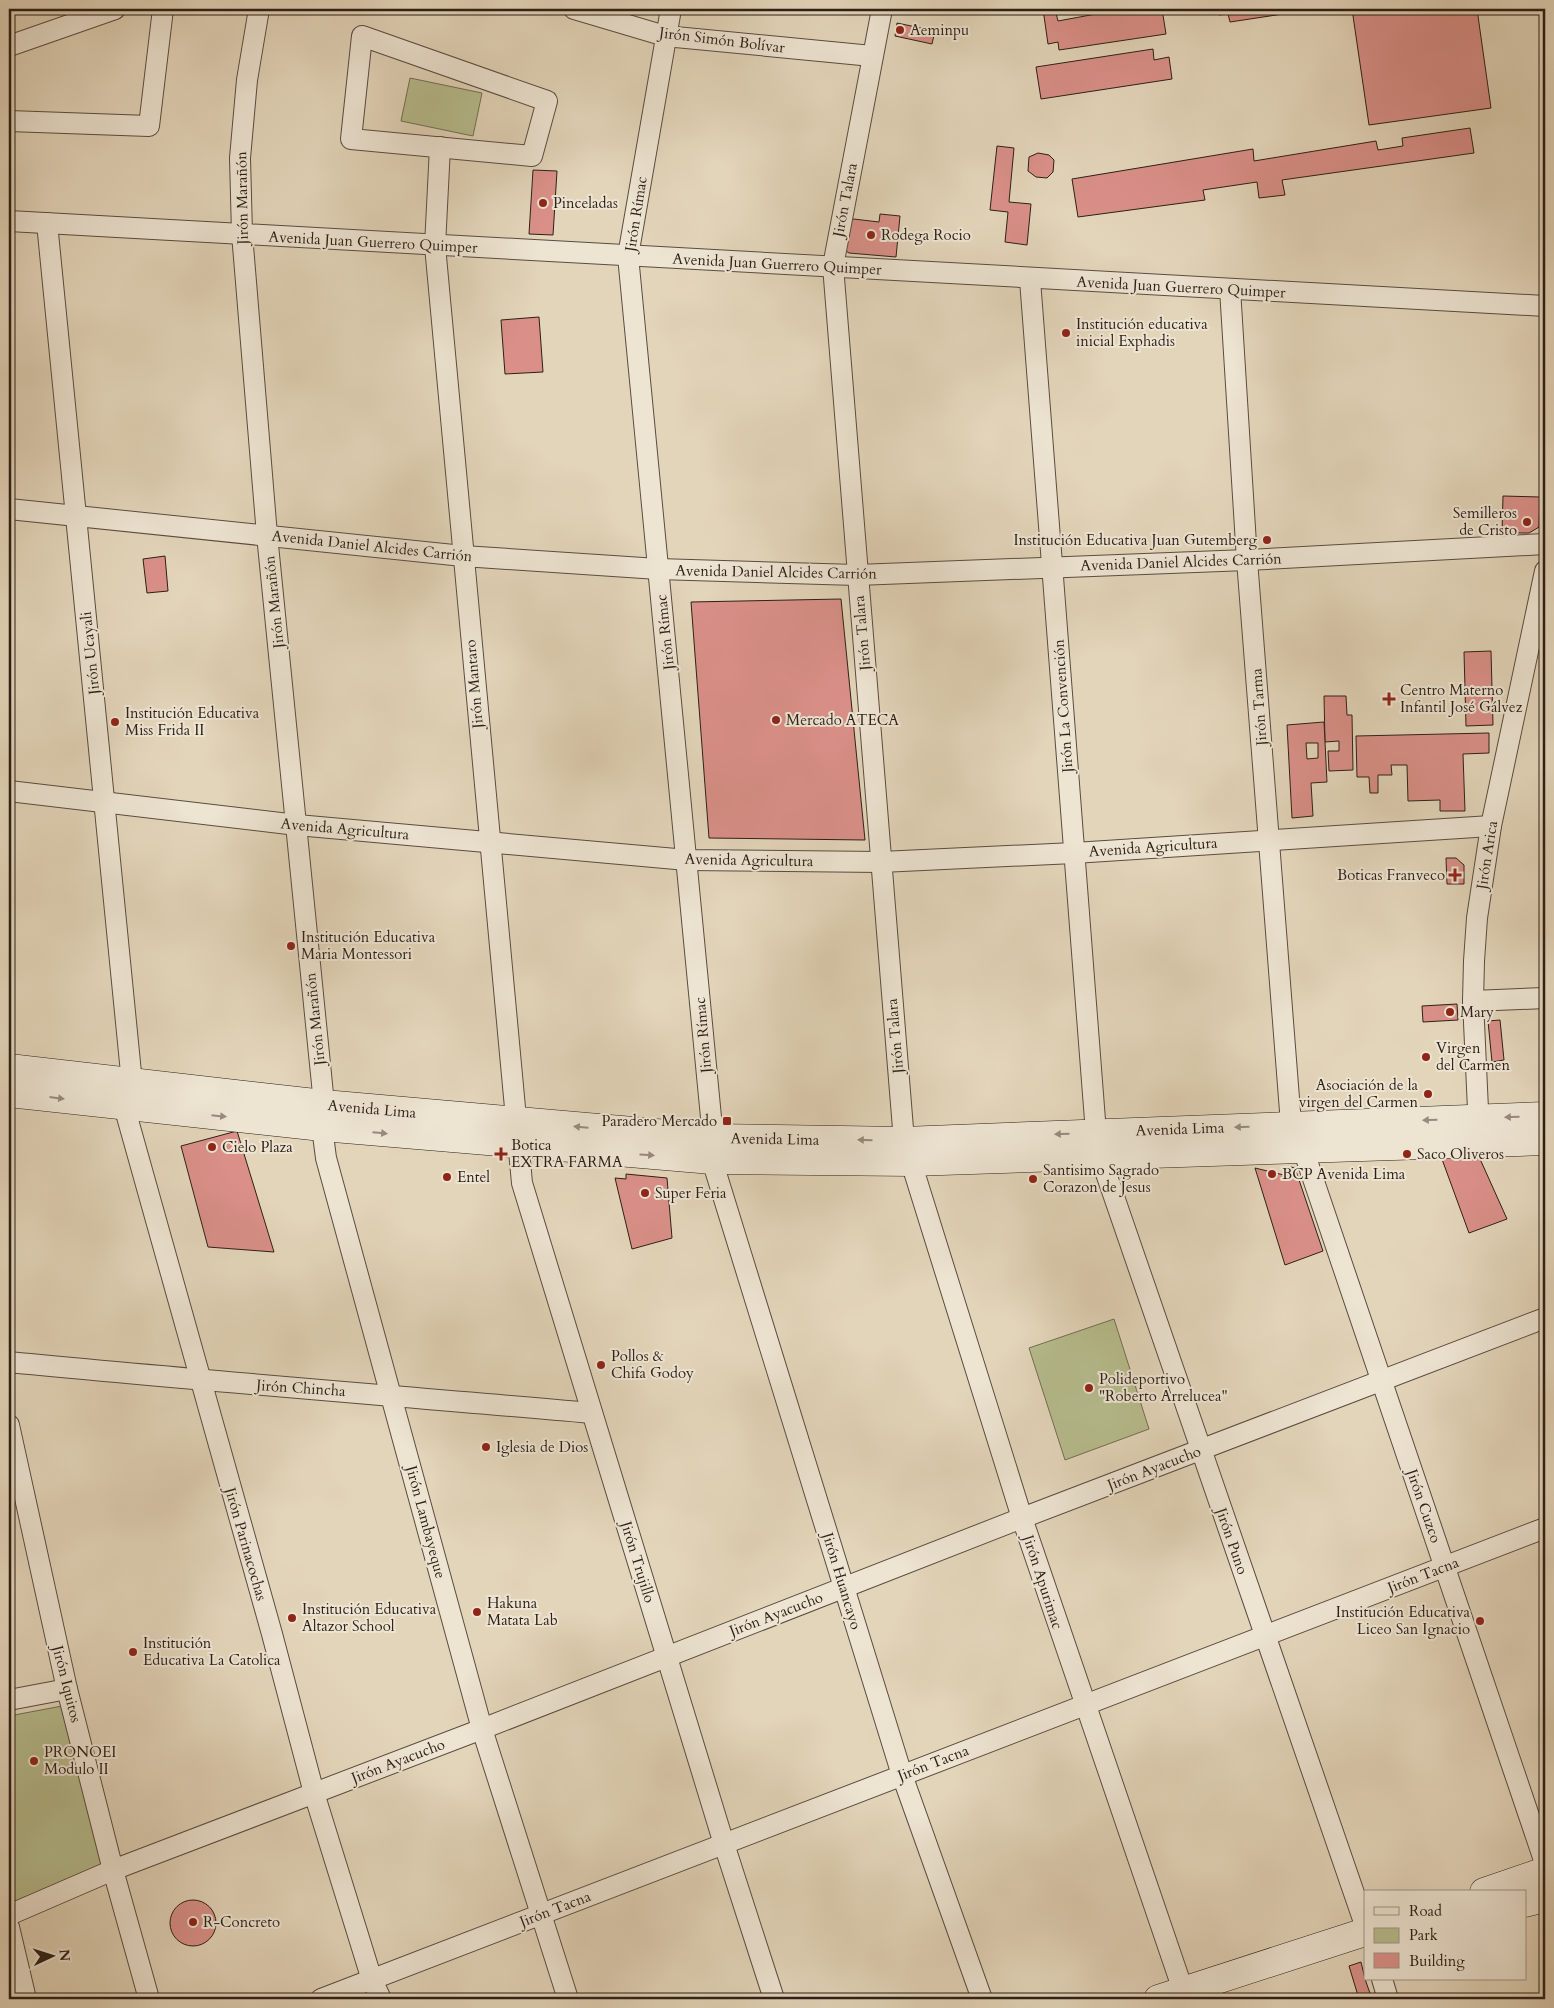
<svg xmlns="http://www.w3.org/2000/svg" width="1554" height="2008" viewBox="0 0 1554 2008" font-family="Cardo,serif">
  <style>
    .green { fill: #b6bc8d; stroke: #716e52 }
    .building { fill: #da9089; stroke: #2c1f17; fill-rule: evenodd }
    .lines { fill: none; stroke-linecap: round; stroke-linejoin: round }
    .street-casing { stroke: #5a4c40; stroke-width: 22 }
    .secondary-casing { stroke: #2c1f17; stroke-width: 29 }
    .street { stroke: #ede4d2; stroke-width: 20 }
    .secondary { stroke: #ede4d2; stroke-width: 28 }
    .oneway { fill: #968b7e }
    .poi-dot { fill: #8f2418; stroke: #ede4d2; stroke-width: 2 }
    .labels { text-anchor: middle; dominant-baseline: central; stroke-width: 4; stroke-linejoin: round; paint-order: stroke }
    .poi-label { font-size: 15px; fill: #2c1f17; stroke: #ede4d2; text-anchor: start }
    .street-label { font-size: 15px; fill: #2c1f17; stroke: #ede4d2 }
  </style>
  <rect width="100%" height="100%" fill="#e3d5ba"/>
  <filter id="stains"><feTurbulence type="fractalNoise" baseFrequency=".004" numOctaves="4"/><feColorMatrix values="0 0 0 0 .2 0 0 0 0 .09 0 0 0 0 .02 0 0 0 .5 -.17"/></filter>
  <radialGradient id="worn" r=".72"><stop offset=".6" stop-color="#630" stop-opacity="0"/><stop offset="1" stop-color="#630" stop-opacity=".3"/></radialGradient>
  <g class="green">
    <path d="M410 78 482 93 473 136 401 121Z"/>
    <path d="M1114 1319 1149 1429 1065 1460 1029 1348Z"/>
    <path d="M62 1706 102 1864 9 1904V1716Z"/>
  </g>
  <g class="building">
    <path d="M1043 9H1055L1058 21 1123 9H1162L1166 34 1059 50 1058 42 1048 44Z"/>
    <path d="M1218 9H1316L1230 22 1228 14 1219 15Z"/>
    <path d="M1352 9H1477L1491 108 1369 125Z"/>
    <path d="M897 23 935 31 932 44 895 36Z"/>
    <path d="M1153 49 1154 60 1169 57 1172 79 1041 99 1036 67Z"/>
    <path d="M1470 128 1474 153 1282 180 1285 195 1259 198 1257 182 1203 190 1205 200 1078 217 1072 179 1253 149 1254 161 1376 141 1378 150 1403 146 1402 138Z"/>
    <path d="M997 146 1014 148 1009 202 1031 204 1027 245 1005 242 1008 212 990 210Z"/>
    <path d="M1038 153 1049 155 1054 160 1053 172 1047 178 1036 177 1028 171 1029 157Z"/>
    <path d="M533 170 557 171 553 235 529 234Z"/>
    <path d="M880 214 900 216 896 257 849 253 842 248 845 218 879 222Z"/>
    <path d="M539 317 543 372 505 374 501 320Z"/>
    <path d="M1503 496 1540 497 1539 527 1529 533H1502Z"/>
    <path d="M165 556 168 591 147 593 143 559Z"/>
    <path d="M841 599 865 840 709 838 691 602Z"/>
    <path d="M1491 651 1493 725 1466 726 1464 652Z"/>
    <path d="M1324 696H1346L1347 715H1352L1353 770 1329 771 1328 751H1339V741L1325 742Z"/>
    <path d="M1324 722 1327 782 1311 783 1313 816 1292 818 1287 725ZM1306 743H1318V758L1307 759Z"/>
    <path d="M1489 733V753L1463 754 1465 811H1440V800L1408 801 1407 765H1391L1392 775H1378V793H1370L1369 777H1357L1356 736Z"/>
    <path d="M1446 858H1456L1464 865V884H1447Z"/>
    <path d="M1457 1004 1458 1020 1423 1022 1422 1006Z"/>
    <path d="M1500 1020 1504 1060 1492 1062 1488 1021Z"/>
    <path d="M237 1131 274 1252 208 1247 181 1146Z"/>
    <path d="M1476 1150 1507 1219 1469 1233 1439 1151Z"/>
    <path d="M1291 1167 1295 1168 1323 1251 1285 1265 1255 1168 1288 1176Z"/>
    <path d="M626 1174 667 1178 672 1238 632 1249 615 1178 626 1179Z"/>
    <circle cx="193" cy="1923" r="23"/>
    <path d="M1361 1962 1365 1979 1372 1999H1359L1349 1966Z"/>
  </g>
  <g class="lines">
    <defs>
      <g id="street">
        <path d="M259 9 247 80 240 158 242 234 267 535 324 1104"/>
        <path d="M574 9 665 36 872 56"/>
        <path d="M671 9 628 256 713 1138"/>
        <path d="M882 9 833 266 904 1141"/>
        <path d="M362 36 547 101 532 156 351 139Z"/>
        <path d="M9 46 115 9"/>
        <path d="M9 121 149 126 163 9"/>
        <path d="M440 147 435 246 522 1183 724 1844 774 1999"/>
        <path d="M9 221C521 251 1033 279 1545 306"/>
        <path d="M47 223 132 1083"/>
        <path d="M1030 280 1096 1133"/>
        <path d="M1230 289 1247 560 1291 1124"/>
        <path d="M9 509 463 556 658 569 857 575 1247 560 1545 544"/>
        <path d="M9 791 297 825 687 860 881 862 1074 853 1491 826"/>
        <path d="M1473 1001 1545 998"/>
        <path d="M124 1106 272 1634 314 1793 372 1980 381 1999"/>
        <path d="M322 1127 326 1158 482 1729 568 1999"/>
        <path d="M1479 1131 1473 1001 1474 961 1477 918 1491 826 1545 571"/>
        <path d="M1303 1149 1545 1863"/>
        <path d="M1100 1156 1365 1925"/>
        <path d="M712 1160 902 1775 982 1999"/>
        <path d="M911 1162 1022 1518 1186 1999"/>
        <path d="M9 1362C203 1381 398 1396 592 1413"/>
        <path d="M9 1425 67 1689 113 1870 149 1999"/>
        <path d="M9 1700 67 1689"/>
        <path d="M9 1915 113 1870 482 1729 1022 1518 1545 1318"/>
        <path d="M9 1927 26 1999"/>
        <path d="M1382 1979 1388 1999"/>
        <path d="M321 1999 1545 1528"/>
      </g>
      <g id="secondary">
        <path d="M9 1068 324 1104 713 1138 904 1141 1545 1116"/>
        <path d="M9 1093 322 1127 712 1160 911 1162 1545 1141"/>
        <path d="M1484 1892 1545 1871"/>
        <path d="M1525 1903 1545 1898"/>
        <path d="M1158 1999 1365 1932"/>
      </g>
    </defs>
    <use href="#street" class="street-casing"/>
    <use href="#secondary" class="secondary-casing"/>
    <use href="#street" class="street"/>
    <use href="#secondary" class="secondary"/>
  </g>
  <defs><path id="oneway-solid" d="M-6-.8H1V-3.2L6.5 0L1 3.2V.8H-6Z" transform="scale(1.25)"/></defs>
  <g class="oneway">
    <use href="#oneway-solid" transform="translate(57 1098) rotate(7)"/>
    <use href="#oneway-solid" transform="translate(219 1116) rotate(6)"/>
    <use href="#oneway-solid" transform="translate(1512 1117) rotate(178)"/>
    <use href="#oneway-solid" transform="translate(1430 1120) rotate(178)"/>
    <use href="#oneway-solid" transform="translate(581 1127) rotate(-175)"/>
    <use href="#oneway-solid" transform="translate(1242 1127) rotate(178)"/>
    <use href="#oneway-solid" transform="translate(380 1133) rotate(5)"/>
    <use href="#oneway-solid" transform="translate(1062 1134) rotate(178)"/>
    <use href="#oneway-solid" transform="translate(865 1140) rotate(-179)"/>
    <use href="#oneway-solid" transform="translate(647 1155) rotate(4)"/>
  </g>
  <g class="poi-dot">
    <circle cx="900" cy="30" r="5"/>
    <circle cx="543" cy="203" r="5"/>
    <circle cx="871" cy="235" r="5"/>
    <circle cx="1066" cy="333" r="5"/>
    <circle cx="1527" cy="522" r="5"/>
    <circle cx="1267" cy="540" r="5"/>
    <path d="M1386.5 691.5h5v5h5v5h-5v5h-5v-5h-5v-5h5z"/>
    <circle cx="776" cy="720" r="5"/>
    <circle cx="115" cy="722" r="5"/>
    <path d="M1452.5 867.5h5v5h5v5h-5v5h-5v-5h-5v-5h5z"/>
    <circle cx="291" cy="946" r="5"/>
    <circle cx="1450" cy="1012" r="5"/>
    <circle cx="1426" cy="1057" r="5"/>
    <circle cx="1428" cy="1094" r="5"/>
    <rect x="722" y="1116" width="10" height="10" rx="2.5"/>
    <circle cx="212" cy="1147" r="5"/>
    <path d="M498.5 1146.5h5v5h5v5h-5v5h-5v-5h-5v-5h5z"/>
    <circle cx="1407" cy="1154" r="5"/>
    <circle cx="1272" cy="1174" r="5"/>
    <circle cx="447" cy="1177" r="5"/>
    <circle cx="1033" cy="1179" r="5"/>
    <circle cx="645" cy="1193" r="5"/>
    <circle cx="601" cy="1365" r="5"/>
    <circle cx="1089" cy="1388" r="5"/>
    <circle cx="486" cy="1447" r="5"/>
    <circle cx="477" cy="1612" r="5"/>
    <circle cx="292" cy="1618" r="5"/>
    <circle cx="1480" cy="1621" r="5"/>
    <circle cx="133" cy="1652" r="5"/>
    <circle cx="34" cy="1761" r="5"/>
    <circle cx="193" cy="1922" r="5"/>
  </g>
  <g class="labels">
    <g class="poi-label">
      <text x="910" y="30">Aeminpu</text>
      <text x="553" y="203">Pinceladas</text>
      <text x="881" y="235">Rodega Rocio</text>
      <text x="1076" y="324">Institución educativa<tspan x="1076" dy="17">inicial Exphadis</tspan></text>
      <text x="1517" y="513" text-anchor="end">Semilleros<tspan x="1517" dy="17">de Cristo</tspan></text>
      <text x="1257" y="540" text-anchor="end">Institución Educativa Juan Gutemberg</text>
      <text x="1400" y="690">Centro Materno<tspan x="1400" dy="17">Infantil José Gálvez</tspan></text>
      <text x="125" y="713">Institución Educativa<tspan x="125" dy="17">Miss Frida II</tspan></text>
      <text x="786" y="720">Mercado ATECA</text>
      <text x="1445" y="875" text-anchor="end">Boticas Franveco</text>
      <text x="301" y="937">Institución Educativa<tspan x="301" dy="17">Maria Montessori</tspan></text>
      <text x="1460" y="1012">Mary</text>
      <text x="1436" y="1048">Virgen<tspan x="1436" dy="17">del Carmen</tspan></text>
      <text x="1418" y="1085" text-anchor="end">Asociación de la<tspan x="1418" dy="17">virgen del Carmen</tspan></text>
      <text x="717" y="1121" text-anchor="end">Paradero Mercado</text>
      <text x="511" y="1145">Botica<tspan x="511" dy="17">EXTRA FARMA</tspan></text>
      <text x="222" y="1147">Cielo Plaza</text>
      <text x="1417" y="1154">Saco Oliveros</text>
      <text x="1043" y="1170">Santisimo Sagrado<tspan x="1043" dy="17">Corazon de Jesus</tspan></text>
      <text x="1282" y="1174">BCP Avenida Lima</text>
      <text x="457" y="1177">Entel</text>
      <text x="655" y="1193">Super Feria</text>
      <text x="611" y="1356">Pollos &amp;<tspan x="611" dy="17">Chifa Godoy</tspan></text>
      <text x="1099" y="1379">Polideportivo<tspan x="1099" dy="17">"Roberto Arrelucea"</tspan></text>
      <text x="496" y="1447">Iglesia de Dios</text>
      <text x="487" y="1603">Hakuna<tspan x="487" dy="17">Matata Lab</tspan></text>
      <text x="302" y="1609">Institución Educativa<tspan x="302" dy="17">Altazor School</tspan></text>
      <text x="1470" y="1612" text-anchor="end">Institución Educativa<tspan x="1470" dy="17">Liceo San Ignacio</tspan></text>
      <text x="143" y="1643">Institución<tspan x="143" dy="17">Educativa La Catolica</tspan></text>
      <text x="44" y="1752">PRONOEI<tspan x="44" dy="17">Modulo II</tspan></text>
      <text x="203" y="1922">R-Concreto</text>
    </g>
    <g class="street-label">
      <text transform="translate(722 40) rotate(7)">Jirón Simón Bolívar</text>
      <text transform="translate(242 198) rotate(-91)">Jirón Marañón</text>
      <text transform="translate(845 200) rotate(-79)">Jirón Talara</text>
      <text transform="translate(636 214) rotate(-81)">Jirón Rímac</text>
      <text transform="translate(373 242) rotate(3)">Avenida Juan Guerrero Quimper</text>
      <text transform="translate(777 264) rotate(3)">Avenida Juan Guerrero Quimper</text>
      <text transform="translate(1181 287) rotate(3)">Avenida Juan Guerrero Quimper</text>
      <text transform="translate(372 546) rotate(6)">Avenida Daniel Alcides Carrión</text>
      <text transform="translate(1181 562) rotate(-2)">Avenida Daniel Alcides Carrión</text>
      <text transform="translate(776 572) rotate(1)">Avenida Daniel Alcides Carrión</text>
      <text transform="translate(274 602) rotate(-96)">Jirón Marañón</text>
      <text transform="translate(665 632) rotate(-96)">Jirón Rímac</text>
      <text transform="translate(862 633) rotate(-95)">Jirón Talara</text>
      <text transform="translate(90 653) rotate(-96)">Jirón Ucayali</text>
      <text transform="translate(474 684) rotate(-95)">Jirón Mantaro</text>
      <text transform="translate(1063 706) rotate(-94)">Jirón La Convención</text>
      <text transform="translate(1259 707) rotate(-94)">Jirón Tarma</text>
      <text transform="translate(345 829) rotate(5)">Avenida Agricultura</text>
      <text transform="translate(1153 847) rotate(-4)">Avenida Agricultura</text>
      <text transform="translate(1487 855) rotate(-81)">Jirón Arica</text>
      <text transform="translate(749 860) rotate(1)">Avenida Agricultura</text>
      <text transform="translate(315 1019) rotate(-96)">Jirón Marañón</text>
      <text transform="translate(703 1035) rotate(-95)">Jirón Rímac</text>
      <text transform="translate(895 1036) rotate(-95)">Jirón Talara</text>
      <text transform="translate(372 1109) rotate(5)">Avenida Lima</text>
      <text transform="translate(1180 1129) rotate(-2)">Avenida Lima</text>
      <text transform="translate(775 1139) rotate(1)">Avenida Lima</text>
      <text transform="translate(301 1388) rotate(4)">Jirón Chincha</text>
      <text transform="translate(1154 1468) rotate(-21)">Jirón Ayacucho</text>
      <text transform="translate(1424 1506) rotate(71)">Jirón Cuzco</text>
      <text transform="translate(426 1522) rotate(75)">Jirón Lambayeque</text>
      <text transform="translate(1232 1541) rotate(71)">Jirón Puno</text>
      <text transform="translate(246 1544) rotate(74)">Jirón Parinacochas</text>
      <text transform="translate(638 1562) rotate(73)">Jirón Trujillo</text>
      <text transform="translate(1423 1575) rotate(-21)">Jirón Tacna</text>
      <text transform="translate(842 1581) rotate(73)">Jirón Huancayo</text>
      <text transform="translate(1043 1582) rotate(72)">Jirón Apurimac</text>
      <text transform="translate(776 1614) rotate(-21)">Jirón Ayacucho</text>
      <text transform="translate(67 1684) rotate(76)">Jirón Iquitos</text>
      <text transform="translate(398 1761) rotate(-21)">Jirón Ayacucho</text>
      <text transform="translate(933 1763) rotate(-21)">Jirón Tacna</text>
      <text transform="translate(555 1909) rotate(-21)">Jirón Tacna</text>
    </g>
  </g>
  <rect width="1554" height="2008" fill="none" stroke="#e3d5ba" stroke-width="30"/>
  <rect x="10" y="10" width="1534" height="1988" fill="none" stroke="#2c1f17" stroke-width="2.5"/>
  <rect x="15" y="15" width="1524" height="1978" fill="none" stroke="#2c1f17"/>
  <rect x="1364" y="1890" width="162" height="90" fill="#ede4d2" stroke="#a09587"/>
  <rect x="1374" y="1907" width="25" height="8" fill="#ede4d2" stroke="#a09587"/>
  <text x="1409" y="1916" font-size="15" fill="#2c1f17">Road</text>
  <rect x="1374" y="1928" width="25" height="15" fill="#b6bc8d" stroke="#a09587"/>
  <text x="1409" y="1940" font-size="15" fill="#2c1f17">Park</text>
  <rect x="1374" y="1953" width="25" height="15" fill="#da9089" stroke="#a09587"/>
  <text x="1409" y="1966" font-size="15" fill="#2c1f17">Building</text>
  <g transform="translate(52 1956) rotate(86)" stroke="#ede4d2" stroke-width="4" paint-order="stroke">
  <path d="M0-4L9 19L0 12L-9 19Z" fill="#2c1f17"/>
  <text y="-8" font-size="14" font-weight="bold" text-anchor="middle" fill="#2c1f17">N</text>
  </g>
  <rect width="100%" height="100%" filter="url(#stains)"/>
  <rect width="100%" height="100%" fill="url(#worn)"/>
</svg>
